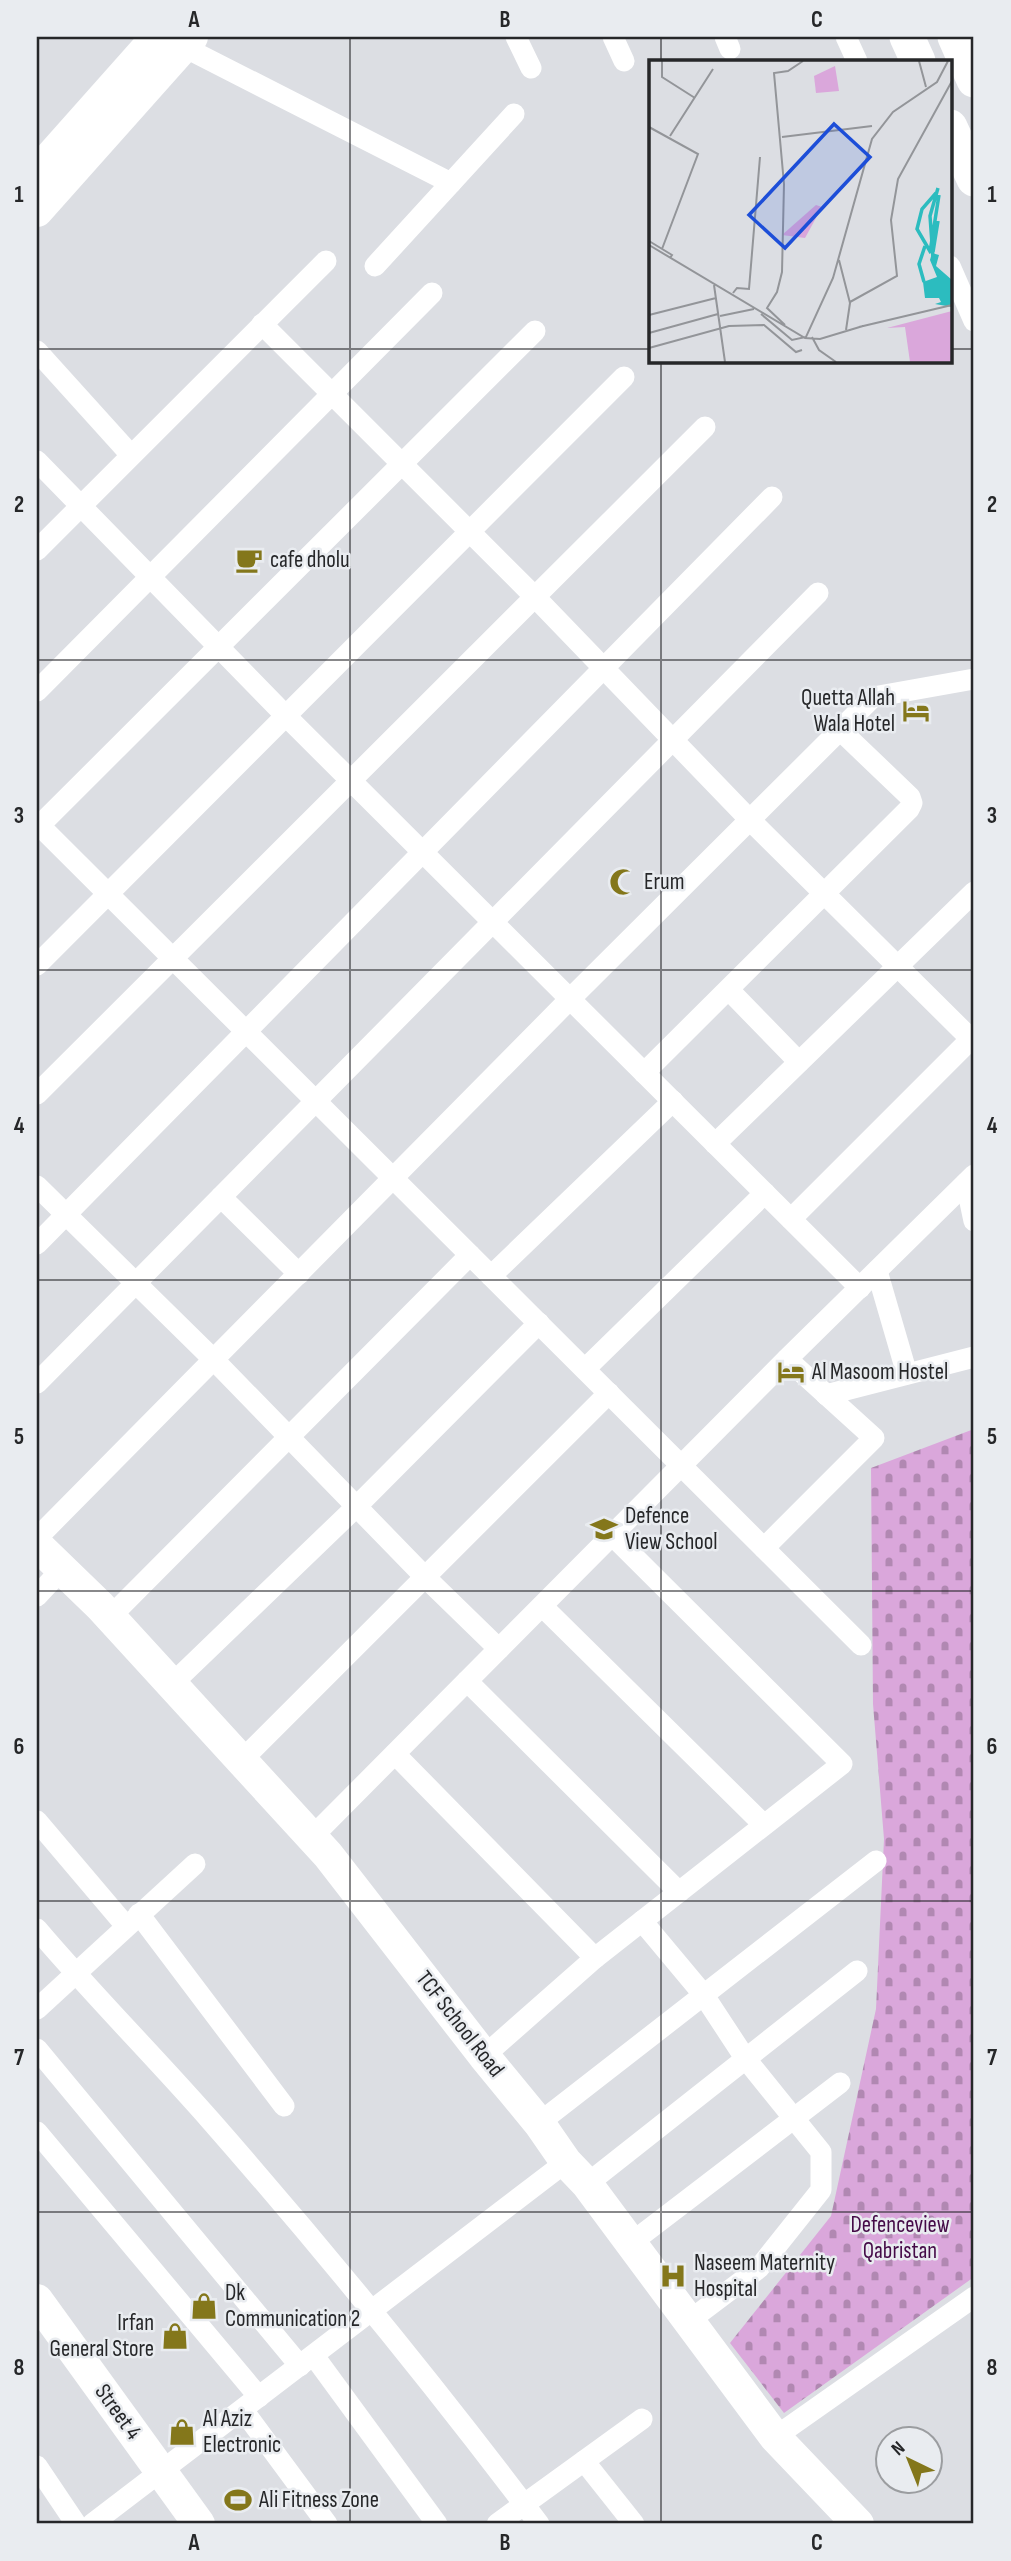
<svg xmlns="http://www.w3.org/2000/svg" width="1011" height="2561" viewBox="0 0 1011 2561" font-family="'Sofia Sans Condensed',sans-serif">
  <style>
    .cemetery { fill: url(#cemetery-stones) }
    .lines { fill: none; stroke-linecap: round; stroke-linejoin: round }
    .street { stroke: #fff; stroke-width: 21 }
    .secondary { stroke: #fff; stroke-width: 32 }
    .primary { stroke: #fff; stroke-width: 35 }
    .grid { fill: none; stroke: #262729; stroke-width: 2; stroke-opacity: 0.55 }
    .labels { text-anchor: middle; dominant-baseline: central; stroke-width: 5; stroke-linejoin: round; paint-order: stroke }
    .poi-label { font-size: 23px; fill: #262729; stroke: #e9ecf0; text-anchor: start }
    .street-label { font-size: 23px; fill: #262729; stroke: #e9ecf0 }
    .park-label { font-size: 23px; fill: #440a47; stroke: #e9ecf0 }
    .inset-river { fill: none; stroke: #2cbcbf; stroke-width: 3.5 }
    .inset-road { fill: none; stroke: #939599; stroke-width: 2 }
    .view { fill: #1d4ed8; fill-opacity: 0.15; stroke: #1d4ed8; stroke-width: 3.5 }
    .inset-edge { fill: none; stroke: #262729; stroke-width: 3.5 }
    .neatline { fill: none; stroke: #262729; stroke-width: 2.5 }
    .grid-label { font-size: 23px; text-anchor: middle; font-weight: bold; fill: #262729 }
  </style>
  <defs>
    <pattern id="cemetery-stones" width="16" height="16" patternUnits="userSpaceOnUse" patternTransform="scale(1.75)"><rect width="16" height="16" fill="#daa7db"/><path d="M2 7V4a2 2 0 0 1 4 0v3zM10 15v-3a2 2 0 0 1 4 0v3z" fill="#b188b2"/></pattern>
  </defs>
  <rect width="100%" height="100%" fill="#dcdee3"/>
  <path class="cemetery" d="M974 1429V2277L784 2413 730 2343 831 2216 876 2009 884 1839 873 1704 871 1468Z"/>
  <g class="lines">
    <g class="street">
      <path d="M516 37 531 68"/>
      <path d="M613 37 624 61"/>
      <path d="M725 37 730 49"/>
      <path d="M846 37 857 61"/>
      <path d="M184 47 451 183"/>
      <path d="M375 266 514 114"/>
      <path d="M950 266 974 321"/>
      <path d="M262 324 535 597 750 820 974 1042"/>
      <path d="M37 351 130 454"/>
      <path d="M37 461 286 716 860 1288"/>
      <path d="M37 550 326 261"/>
      <path d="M37 691 432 293"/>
      <path d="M37 823 861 1645"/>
      <path d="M37 828 535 331"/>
      <path d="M37 965 624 377"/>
      <path d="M729 990 799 1062"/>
      <path d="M644 1073 909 809 912 803 910 797 839 729"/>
      <path d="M37 1094 705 427"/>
      <path d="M715 1144 974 892"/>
      <path d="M966 1183 974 1221"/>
      <path d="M37 1186 214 1360 426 1578 499 1649"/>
      <path d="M221 1197 299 1274"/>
      <path d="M791 1219 974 1036"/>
      <path d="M37 1244 772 497"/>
      <path d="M877 1271 907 1374"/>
      <path d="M491 1276 673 1101"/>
      <path d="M585 1369 765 1193"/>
      <path d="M37 1383 818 593"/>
      <path d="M826 1395 974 1357"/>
      <path d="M37 1538 570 999 873 697 974 679"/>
      <path d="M764 1548 874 1438 787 1359"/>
      <path d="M37 1596 62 1569"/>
      <path d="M542 1606 764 1825"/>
      <path d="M110 1617 470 1255"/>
      <path d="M467 1681 679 1892"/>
      <path d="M172 1684 357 1506 539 1323"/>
      <path d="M395 1754 595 1958"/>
      <path d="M242 1760 609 1393"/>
      <path d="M37 1821 126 1926"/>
      <path d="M312 1837 787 1359 974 1175"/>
      <path d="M139 1914 284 2106"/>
      <path d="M642 1921 703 1994 745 2058 821 2152V2190L759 2268 689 2321"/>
      <path d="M37 1929C93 1995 154 2056 211 2121 325 2251 435 2386 539 2524"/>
      <path d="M37 2009 195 1864"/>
      <path d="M37 2049 300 2366"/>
      <path d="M484 2056 595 1958 842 1764 612 1535"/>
      <path d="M539 2123 876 1861"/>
      <path d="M37 2132 259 2397"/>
      <path d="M587 2184 857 1971"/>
      <path d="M631 2243 840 2083"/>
      <path d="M314 2356 437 2524"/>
      <path d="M243 2410 327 2524"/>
      <path d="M775 2437 974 2297"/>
      <path d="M584 2461 634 2524"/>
      <path d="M37 2466 76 2524"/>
      <path d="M92 2524 566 2162"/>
      <path d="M497 2524 642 2419"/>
    </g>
    <g class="secondary">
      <path d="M37 172 157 37"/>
      <path d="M37 211 192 37"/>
      <path d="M37 1545 100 1606 328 1855 484 2056 539 2123 566 2162 587 2184 775 2437 858 2524"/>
      <path d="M37 2300 199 2524"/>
    </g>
    <g class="primary">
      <path d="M907 37 918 61"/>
      <path d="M955 37 974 80"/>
      <path d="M950 127 974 179"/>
    </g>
  </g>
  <path class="grid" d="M350 37V2524M661 37V61M37 349H650M950 349H974M661 360V2524M37 660H974M37 970H974M37 1280H974M37 1591H974M37 1901H974M37 2212H974"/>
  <defs>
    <symbol id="cafe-bare" viewBox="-9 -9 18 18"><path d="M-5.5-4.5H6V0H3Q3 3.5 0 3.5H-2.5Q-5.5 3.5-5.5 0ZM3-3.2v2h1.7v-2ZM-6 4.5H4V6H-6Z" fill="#84771b" stroke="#e9ecf0" stroke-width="2.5" paint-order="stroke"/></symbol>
    <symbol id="hotel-bare" viewBox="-9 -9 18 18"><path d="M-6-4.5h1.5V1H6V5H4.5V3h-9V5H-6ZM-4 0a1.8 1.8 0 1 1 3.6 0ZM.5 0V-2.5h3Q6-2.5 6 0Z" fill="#84771b" stroke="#e9ecf0" stroke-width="2.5" paint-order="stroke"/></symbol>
    <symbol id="mosque-bare" viewBox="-9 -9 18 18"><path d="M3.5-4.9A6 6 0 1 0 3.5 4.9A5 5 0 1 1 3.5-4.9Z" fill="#84771b" stroke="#e9ecf0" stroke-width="2.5" paint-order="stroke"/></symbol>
    <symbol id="school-bare" viewBox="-9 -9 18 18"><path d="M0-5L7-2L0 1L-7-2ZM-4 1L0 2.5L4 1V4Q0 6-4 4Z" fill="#84771b" stroke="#e9ecf0" stroke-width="2.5" paint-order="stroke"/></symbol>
    <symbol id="hospital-bare" viewBox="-9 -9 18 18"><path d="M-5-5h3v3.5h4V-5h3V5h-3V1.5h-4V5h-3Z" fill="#84771b" stroke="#e9ecf0" stroke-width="2.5" paint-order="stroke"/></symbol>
    <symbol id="shop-bare" viewBox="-9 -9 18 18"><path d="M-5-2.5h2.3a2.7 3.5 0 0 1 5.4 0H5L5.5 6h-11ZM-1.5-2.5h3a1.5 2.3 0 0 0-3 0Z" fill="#84771b" stroke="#e9ecf0" stroke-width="2.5" paint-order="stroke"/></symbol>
    <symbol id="stadium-bare" viewBox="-9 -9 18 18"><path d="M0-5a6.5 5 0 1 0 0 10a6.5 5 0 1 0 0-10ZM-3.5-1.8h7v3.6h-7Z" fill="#84771b" stroke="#e9ecf0" stroke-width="2.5" paint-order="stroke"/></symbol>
  </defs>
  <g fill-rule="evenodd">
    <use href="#cafe-bare" x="230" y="541" width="38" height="38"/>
    <use href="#hotel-bare" x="897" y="692" width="38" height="38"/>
    <use href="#mosque-bare" x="604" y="863" width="38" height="38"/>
    <use href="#hotel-bare" x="772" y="1353" width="38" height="38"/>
    <use href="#school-bare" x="585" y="1510" width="38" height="38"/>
    <use href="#hospital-bare" x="654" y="2257" width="38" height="38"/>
    <use href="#shop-bare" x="185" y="2287" width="38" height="38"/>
    <use href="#shop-bare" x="156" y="2317" width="38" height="38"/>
    <use href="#shop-bare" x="163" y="2413" width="38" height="38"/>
    <use href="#stadium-bare" x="219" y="2481" width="38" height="38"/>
  </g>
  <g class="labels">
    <g class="poi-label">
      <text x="270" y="560">cafe dholu</text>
      <text x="895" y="698" text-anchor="end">Quetta Allah<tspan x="895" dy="26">Wala Hotel</tspan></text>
      <text x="644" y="882">Erum</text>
      <text x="812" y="1372">Al Masoom Hostel</text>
      <text x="625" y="1516">Defence<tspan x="625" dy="26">View School</tspan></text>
      <text x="694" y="2263">Naseem Maternity<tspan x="694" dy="26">Hospital</tspan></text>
      <text x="225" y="2293">Dk<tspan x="225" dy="26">Communication 2</tspan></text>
      <text x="154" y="2323" text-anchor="end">Irfan<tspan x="154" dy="26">General Store</tspan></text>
      <text x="203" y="2419">Al Aziz<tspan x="203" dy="26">Electronic</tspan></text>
      <text x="259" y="2500">Ali Fitness Zone</text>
    </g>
    <g class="street-label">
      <text transform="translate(460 2024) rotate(52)">TCF School Road</text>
      <text transform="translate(118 2412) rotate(54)">Street 4</text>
    </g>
    <g class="park-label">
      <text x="900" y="2225">Defenceview<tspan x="900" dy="26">Qabristan</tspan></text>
    </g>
  </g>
  <g transform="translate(649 60)">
    <rect width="303" height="303" fill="#dcdee3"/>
    <path d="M303 251V302H261L256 267 238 268Z" fill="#daa7db"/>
    <path d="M167 145 173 147 156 178 133 175Z" fill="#daa7db"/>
    <path d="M186 6 190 31 167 33 165 16Z" fill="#daa7db"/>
    <path d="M283 193 290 195 287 206 303 220V247L286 244 292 242 290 238H276L274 222 288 217 281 200Z" fill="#2cbcbf"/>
    <path class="inset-river" d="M281 192 290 135M284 192 289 161M282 193 268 169 273 149 287 133M284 198 281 156 289 128M275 222 270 204 276 186"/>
    <path class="inset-road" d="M13 1V17L46 38M270 1 277 27M0 67 49 94 13 189M21 76 64 9M133 77 223 66M0 181 23 195 21 198M0 185 156 278 171 279 214 266M190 200 201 243 197 270M65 225 76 302M84 233 88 228 100 229 111 97M201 242 248 216 242 160 249 119 303 21M112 254 143 280 157 277 184 218 223 79 244 52 288 22 299 1M0 255 67 238M71 256 105 249M136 265 118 248 128 232 133 212 135 124 125 13 139 11 154 1M210 267 303 245M0 273 69 254M163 277 170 290 187 302M0 288 80 266 115 265 147 292 153 290"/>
    <path class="view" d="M185 64 221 97 136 188 100 155Z"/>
    <rect width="303" height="303" class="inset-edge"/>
  </g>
  <rect width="1011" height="2561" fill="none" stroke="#e9ecf0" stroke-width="77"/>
  <g transform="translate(909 2460) rotate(317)"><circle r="33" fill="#e9ecf0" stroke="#9b9da0" stroke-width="2"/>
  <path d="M0-5L12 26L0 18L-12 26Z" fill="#84771b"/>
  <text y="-10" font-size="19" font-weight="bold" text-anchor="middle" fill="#262729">N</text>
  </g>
  <rect x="38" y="38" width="934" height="2484" class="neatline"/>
  <g class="grid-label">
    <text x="194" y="27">A</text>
    <text x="505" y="27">B</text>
    <text x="817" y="27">C</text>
    <text x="19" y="202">1</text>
    <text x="992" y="202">1</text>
    <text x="19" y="512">2</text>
    <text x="992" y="512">2</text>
    <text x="19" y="823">3</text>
    <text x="992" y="823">3</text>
    <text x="19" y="1133">4</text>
    <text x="992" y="1133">4</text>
    <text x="19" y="1444">5</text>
    <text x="992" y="1444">5</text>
    <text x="19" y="1754">6</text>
    <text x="992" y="1754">6</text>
    <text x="19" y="2065">7</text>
    <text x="992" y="2065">7</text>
    <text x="19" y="2375">8</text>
    <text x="992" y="2375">8</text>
    <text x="194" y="2550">A</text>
    <text x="505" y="2550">B</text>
    <text x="817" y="2550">C</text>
  </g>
</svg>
